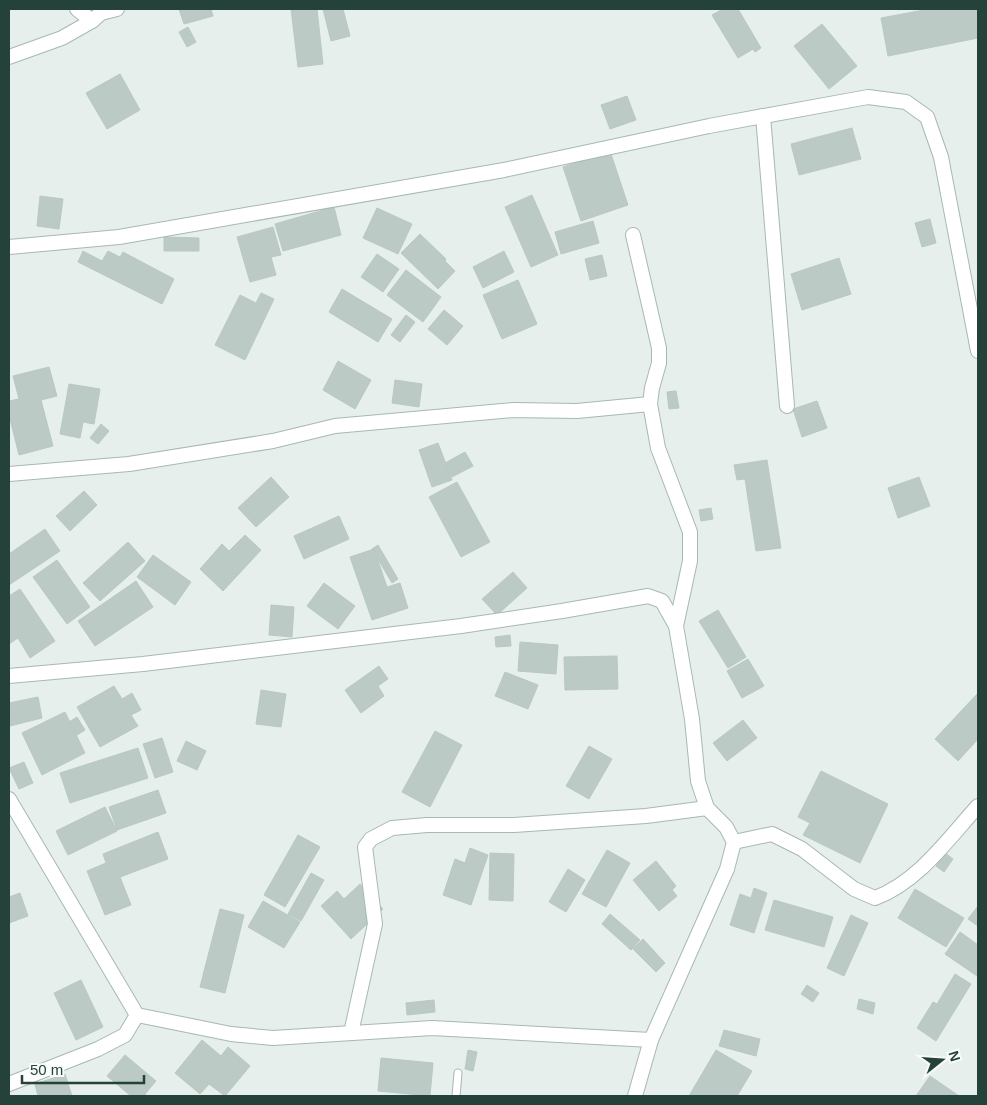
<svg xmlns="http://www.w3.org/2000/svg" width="987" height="1105" viewBox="0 0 987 1105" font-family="Arial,sans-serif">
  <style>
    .building { fill: #bbcac4; stroke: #b8c9c2 }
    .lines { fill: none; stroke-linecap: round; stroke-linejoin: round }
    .service-casing { stroke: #a8b8b2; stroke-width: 9 }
    .minor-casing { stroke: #a8b8b2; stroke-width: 16 }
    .service { stroke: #fff; stroke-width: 7 }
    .minor { stroke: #fff; stroke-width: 14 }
  </style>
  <rect width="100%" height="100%" fill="#e6efeb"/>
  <g class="building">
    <path d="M179 9H211L213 16 184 24Z"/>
    <path d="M291 9H317L323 64 298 67Z"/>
    <path d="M323 9H343L350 36 331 41Z"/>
    <path d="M723 9H738L761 48 755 52 753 49 738 58 712 15Z"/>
    <path d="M929 9H978V38L888 56 881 18Z"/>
    <path d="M822 24 857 66 829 89 794 46Z"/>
    <path d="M188 27 196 42 187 47 179 32Z"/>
    <path d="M120 74 140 110 107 129 86 93Z"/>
    <path d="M627 96 636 120 610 129 601 105Z"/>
    <path d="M852 128 861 159 799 175 791 144Z"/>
    <path d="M610 151 628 205 581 221 563 167Z"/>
    <path d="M532 195 558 255 531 267 505 207Z"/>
    <path d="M40 196 63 199 59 229 37 226Z"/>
    <path d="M334 207 341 235 283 251 275 224Z"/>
    <path d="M377 208 412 224 398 254 363 238Z"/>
    <path d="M930 219 936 243 922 247 915 223Z"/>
    <path d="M593 221 599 243 561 254 555 232Z"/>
    <path d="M273 227 281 255 271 257 276 275 250 282 237 237Z"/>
    <path d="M420 234 446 259 445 261 455 271 438 289 401 253Z"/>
    <path d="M164 237 199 238V251H164Z"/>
    <path d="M83 251 102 261 108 251 120 257 123 252 174 279 162 304 78 262Z"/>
    <path d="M504 251 514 272 483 288 473 267Z"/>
    <path d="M377 254 399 269 383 292 361 277Z"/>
    <path d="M602 255 607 276 590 280 585 259Z"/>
    <path d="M839 258 851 294 802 310 791 274Z"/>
    <path d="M406 270 441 297 423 322 387 295Z"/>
    <path d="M518 280 537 324 502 339 483 295Z"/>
    <path d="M342 289 392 319 378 342 329 312Z"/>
    <path d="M261 293 274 299 245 360 215 345 240 295 256 303Z"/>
    <path d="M444 310 463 326 447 345 428 329Z"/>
    <path d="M406 315 415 322 400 342 391 335Z"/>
    <path d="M338 361 371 380 355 409 323 390Z"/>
    <path d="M49 367 57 396 41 400 53 446 19 455 9 415V401L19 399 13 376Z"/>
    <path d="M395 380 422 384 419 407 392 403Z"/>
    <path d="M69 384 100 389 94 424 83 422 80 438 60 434Z"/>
    <path d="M676 391 679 408 669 409 667 392Z"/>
    <path d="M817 401 827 428 802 437 793 409Z"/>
    <path d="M101 424 109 431 98 444 90 438Z"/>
    <path d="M438 443 452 480 432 487 419 450Z"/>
    <path d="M465 452 473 466 452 477 445 463Z"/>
    <path d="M767 460 781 548 756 551 745 479 737 480 734 465Z"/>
    <path d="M271 477 289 497 256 527 238 508Z"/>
    <path d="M919 477 930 506 898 518 888 488Z"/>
    <path d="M457 482 490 542 461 557 429 497Z"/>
    <path d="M84 491 97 505 70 531 56 516Z"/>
    <path d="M711 508 713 519 701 521 699 510Z"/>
    <path d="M339 516 349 539 304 559 294 536Z"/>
    <path d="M45 529 60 551 9 585V554Z"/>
    <path d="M245 535 261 550 223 591 200 569 222 544 229 551Z"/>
    <path d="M128 542 145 561 100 601 83 583Z"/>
    <path d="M378 545 398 579 392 583 372 549Z"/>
    <path d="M374 549 387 587 400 583 408 608 372 620 350 557Z"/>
    <path d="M153 555 191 582 175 605 137 577Z"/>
    <path d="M57 560 90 607 67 624 33 577Z"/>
    <path d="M513 572 527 588 497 615 482 599Z"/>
    <path d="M136 581 153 607 95 646 78 621Z"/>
    <path d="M324 583 355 606 338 629 307 606Z"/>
    <path d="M20 589 55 641 30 658 18 638 9 644V596Z"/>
    <path d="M271 605 294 607 292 637 269 635Z"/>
    <path d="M718 610 746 657 728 668 699 621Z"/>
    <path d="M510 635 511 646 496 647 495 637Z"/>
    <path d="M520 642 558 645 556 674 518 671Z"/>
    <path d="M617 656 618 689 565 690 564 657Z"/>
    <path d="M748 659 764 686 742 698 727 671Z"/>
    <path d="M379 666 388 679 378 686 384 696 361 713 345 690Z"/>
    <path d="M505 672 538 685 528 709 495 696Z"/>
    <path d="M114 686 122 699 132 693 141 710 131 715 138 726 100 747 77 707Z"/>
    <path d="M261 690 286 694 281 727 256 724Z"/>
    <path d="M978 693V739L958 761 935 739Z"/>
    <path d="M38 697 42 718 10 726 9 703Z"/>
    <path d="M65 712 85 753 42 775 22 733Z"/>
    <path d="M77 717 85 730 77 735 69 722Z"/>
    <path d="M743 720 757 738 727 761 713 743Z"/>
    <path d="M435 731 462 745 430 807 402 792Z"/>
    <path d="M162 738 173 772 155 778 143 744Z"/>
    <path d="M186 741 206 751 197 770 177 761Z"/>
    <path d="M589 746 612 759 589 799 566 786Z"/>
    <path d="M138 748 148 778 70 803 60 773Z"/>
    <path d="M24 762 33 783 19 789 9 768Z"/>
    <path d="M821 771 888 804 860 863 803 835 810 823 798 817Z"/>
    <path d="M158 790 166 813 117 830 109 807Z"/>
    <path d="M105 807 117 831 68 855 56 831Z"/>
    <path d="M158 832 168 859 120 877 131 905 105 915 87 871 106 863 103 854Z"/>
    <path d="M298 835 320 847 285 907 264 895Z"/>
    <path d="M470 848 488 855 471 905 443 895 455 859 465 863Z"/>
    <path d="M607 850 630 863 606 907 582 894Z"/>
    <path d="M490 853 514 854 513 901 489 900Z"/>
    <path d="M945 853 953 859 944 872 936 866Z"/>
    <path d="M656 861 676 886 672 890 677 896 659 911 633 880Z"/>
    <path d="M568 869 585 880 566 912 549 902Z"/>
    <path d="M311 873 324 880 301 921 288 914Z"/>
    <path d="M360 884 383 909 351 939 321 906 337 891 344 899Z"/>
    <path d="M754 888 767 893 754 933 730 925 740 894 751 898Z"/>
    <path d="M915 889 964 918 946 947 898 918Z"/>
    <path d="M20 893 28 916 9 923V897Z"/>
    <path d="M774 900 833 917 824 947 765 930Z"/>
    <path d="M263 901 300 922 284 948 248 927Z"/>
    <path d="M978 906V926L968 919Z"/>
    <path d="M220 909 244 915 225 993 200 987Z"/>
    <path d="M610 914 640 940 631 950 602 924Z"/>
    <path d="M851 915 868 923 844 976 827 968Z"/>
    <path d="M960 932 978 945 977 976 945 954Z"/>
    <path d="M643 939 665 963 656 972 633 949Z"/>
    <path d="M955 974 971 984 936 1041 917 1028 933 1002 937 1004Z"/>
    <path d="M81 980 103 1027 76 1040 54 993Z"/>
    <path d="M807 985 819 993 813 1002 801 994Z"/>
    <path d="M859 999 875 1003 873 1014 857 1009Z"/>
    <path d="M434 1000 435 1012 407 1015 406 1003Z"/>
    <path d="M724 1030 760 1039 756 1056 719 1046Z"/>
    <path d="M202 1040 221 1056 228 1047 250 1066 225 1096 209 1084 200 1094 175 1073Z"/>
    <path d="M468 1050 477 1052 473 1071 465 1069Z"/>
    <path d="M716 1050 752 1071 737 1096H689Z"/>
    <path d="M125 1055 156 1081 145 1094 147 1096H131L107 1076Z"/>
    <path d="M381 1058 433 1063 430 1096 378 1091Z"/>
    <path d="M65 1074 72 1096H38L35 1084Z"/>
    <path d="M930 1076 959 1096H916Z"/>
  </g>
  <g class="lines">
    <defs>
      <path id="service" d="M456 1096 458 1073"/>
      <g id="minor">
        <path d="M77 9 92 21"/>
        <path d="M9 57 62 38 92 21 101 13 117 9"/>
        <path d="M763 116 787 406"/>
        <path d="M633 235 659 348V363L652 388 650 404 658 448 690 532V561L676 626"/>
        <path d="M9 247 119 237 504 170 709 126 868 97 906 102 927 117 941 157 978 351"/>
        <path d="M9 474 129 464 273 441 335 426 513 410 577 411 650 404"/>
        <path d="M9 676 143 664 461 626 562 611 648 596 662 601 676 626 692 719 698 781 707 808 726 827 734 842 727 869 651 1040 635 1096"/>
        <path d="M9 799 137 1015 231 1034 273 1038 432 1028 651 1040"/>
        <path d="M734 842 772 834 802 849 854 889 875 898C918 882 948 839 978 806"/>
        <path d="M351 1033 375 924 365 847 371 839 392 828 427 825H514L646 816 707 808"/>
        <path d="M9 1084 98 1049 125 1035 137 1015"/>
      </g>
    </defs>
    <use href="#service" class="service-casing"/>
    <use href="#minor" class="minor-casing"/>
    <use href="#service" class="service"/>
    <use href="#minor" class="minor"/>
  </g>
  <rect width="987" height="1105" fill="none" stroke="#24423a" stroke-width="20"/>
  <g transform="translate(942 1060) rotate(73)" stroke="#f7fbf9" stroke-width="4" paint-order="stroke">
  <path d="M0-4L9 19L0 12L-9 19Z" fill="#24423a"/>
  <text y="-8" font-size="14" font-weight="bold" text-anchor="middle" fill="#24423a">N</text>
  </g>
  <path d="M22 1075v8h122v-8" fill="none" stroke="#24423a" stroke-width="2.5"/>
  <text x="30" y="1075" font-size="15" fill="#24423a" stroke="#f7fbf9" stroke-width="4" paint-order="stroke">50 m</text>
</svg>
